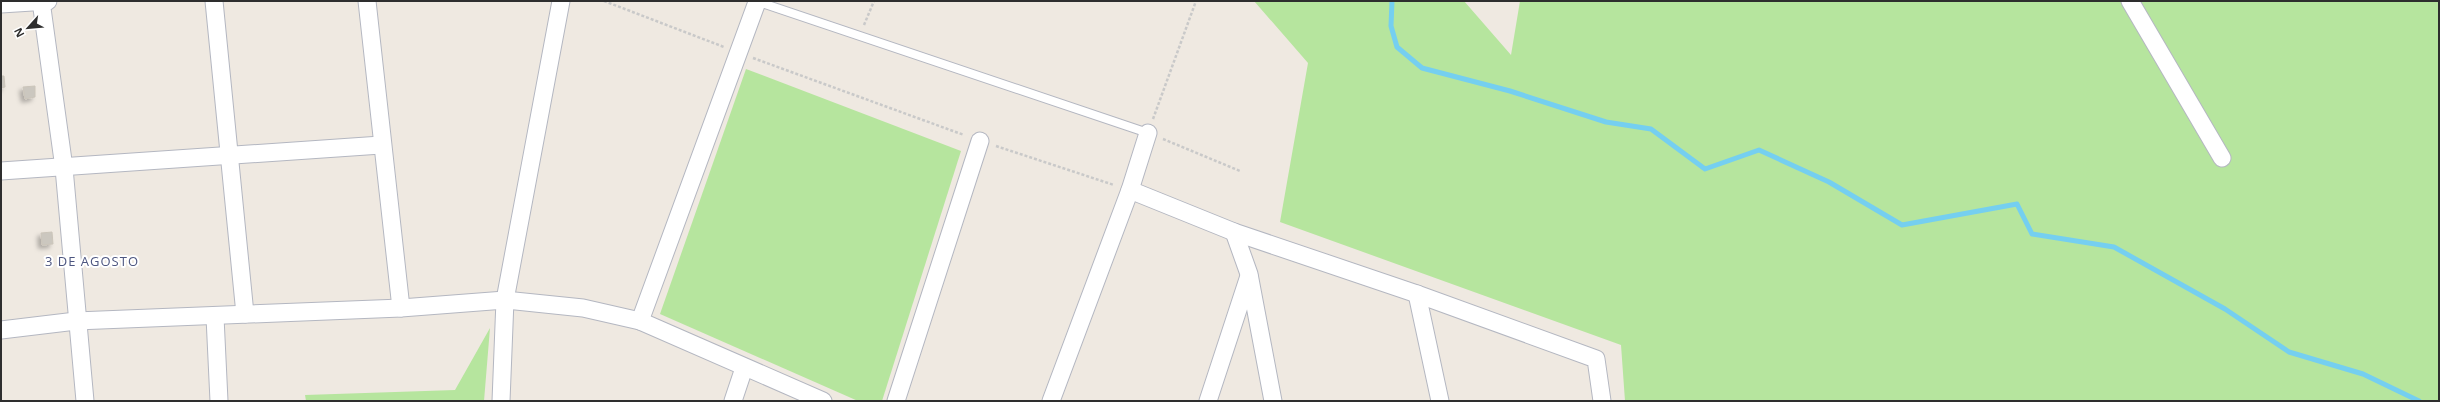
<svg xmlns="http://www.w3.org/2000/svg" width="2440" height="402" viewBox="0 0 2440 402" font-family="'Open Sans',sans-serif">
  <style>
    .green { fill: #b6e59e }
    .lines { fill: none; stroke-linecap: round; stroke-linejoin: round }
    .stream { stroke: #75cff0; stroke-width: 5 }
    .building { fill: #cbc7bf; stroke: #cbc5ba; filter: url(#shadow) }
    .lane-casing { stroke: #b4b7c1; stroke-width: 10 }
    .street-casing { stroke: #b4b7c1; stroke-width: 19 }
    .path { stroke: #c9c9c9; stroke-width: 2.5; stroke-dasharray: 3 2; stroke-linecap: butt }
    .lane { stroke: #fff; stroke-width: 8 }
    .street { stroke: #fff; stroke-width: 17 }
    .labels { text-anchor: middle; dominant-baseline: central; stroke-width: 4; stroke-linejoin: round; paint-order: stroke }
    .neighbourhood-label { font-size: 13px; letter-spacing: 1px; fill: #4d5680; stroke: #fff }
  </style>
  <defs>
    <filter id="shadow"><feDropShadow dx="-3.5" dy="3.5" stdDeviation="2" flood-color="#0004"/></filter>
  </defs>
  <rect width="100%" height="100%" fill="#efe9e1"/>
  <g class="green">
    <path d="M1254 1H1464L1511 55 1520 1H2439V401H1625L1621 345 1280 222 1308 63Z"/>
    <path d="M746 69 961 151 882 401H858L660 314Z"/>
    <path d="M490 328 484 401H306L305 395 455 390Z"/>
  </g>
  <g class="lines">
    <path class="stream" d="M1392 1 1391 26 1397 47 1422 68 1510 91 1606 122 1651 129 1705 169 1759 150 1829 182 1902 225 2017 204 2032 234 2114 247 2225 309 2289 352 2363 374 2419 401"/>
  </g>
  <g class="building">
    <path d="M1 76H4L5 87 1 88Z"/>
    <path d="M35 86V97L25 99 23 87Z"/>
    <path d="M52 232 53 244 42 245 41 233Z"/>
  </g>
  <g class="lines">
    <defs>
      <path id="lane" d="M756 1 1148 133"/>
      <g id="street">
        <path d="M41 1 64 168 85 401"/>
        <path d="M214 1 245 314"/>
        <path d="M367 1 401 308"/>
        <path d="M2130 1 2222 158"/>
        <path d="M1 4 48 1"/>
        <path d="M1 171 381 145"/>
        <path d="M1130 190 1234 232 1417 294 1596 359 1602 401"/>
        <path d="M1234 232 1249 274 1273 401"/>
        <path d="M1417 294 1440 401"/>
        <path d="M215 317 219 401"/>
        <path d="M640 321 757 2"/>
        <path d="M1 330 76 321 401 308 505 300 583 308 640 321 823 401"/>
        <path d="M501 401 505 300 561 1"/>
        <path d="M733 401 744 368"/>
        <path d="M896 401 980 141"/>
        <path d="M1051 401 1130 190 1148 133"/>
        <path d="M1208 401 1249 276"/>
      </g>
    </defs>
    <use href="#lane" class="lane-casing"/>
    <use href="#street" class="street-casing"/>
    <g class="path">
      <path d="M604 1 724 47"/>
      <path d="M864 25 874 1"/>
      <path d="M753 58 964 135"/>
      <path d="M1153 119 1196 1"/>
      <path d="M1163 139 1240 171"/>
      <path d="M996 146 1114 185"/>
    </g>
    <use href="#lane" class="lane"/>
    <use href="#street" class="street"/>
  </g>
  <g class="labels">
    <g class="neighbourhood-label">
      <text x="92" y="261">3 DE AGOSTO</text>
    </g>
  </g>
  <rect width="2440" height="402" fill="none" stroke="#2e2e2e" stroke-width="4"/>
  <g transform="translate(28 28) rotate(243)" stroke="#ffffff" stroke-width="3" paint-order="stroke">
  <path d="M0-3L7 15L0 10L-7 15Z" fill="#2e2e2e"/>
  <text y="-6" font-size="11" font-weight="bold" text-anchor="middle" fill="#2e2e2e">N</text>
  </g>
</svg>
